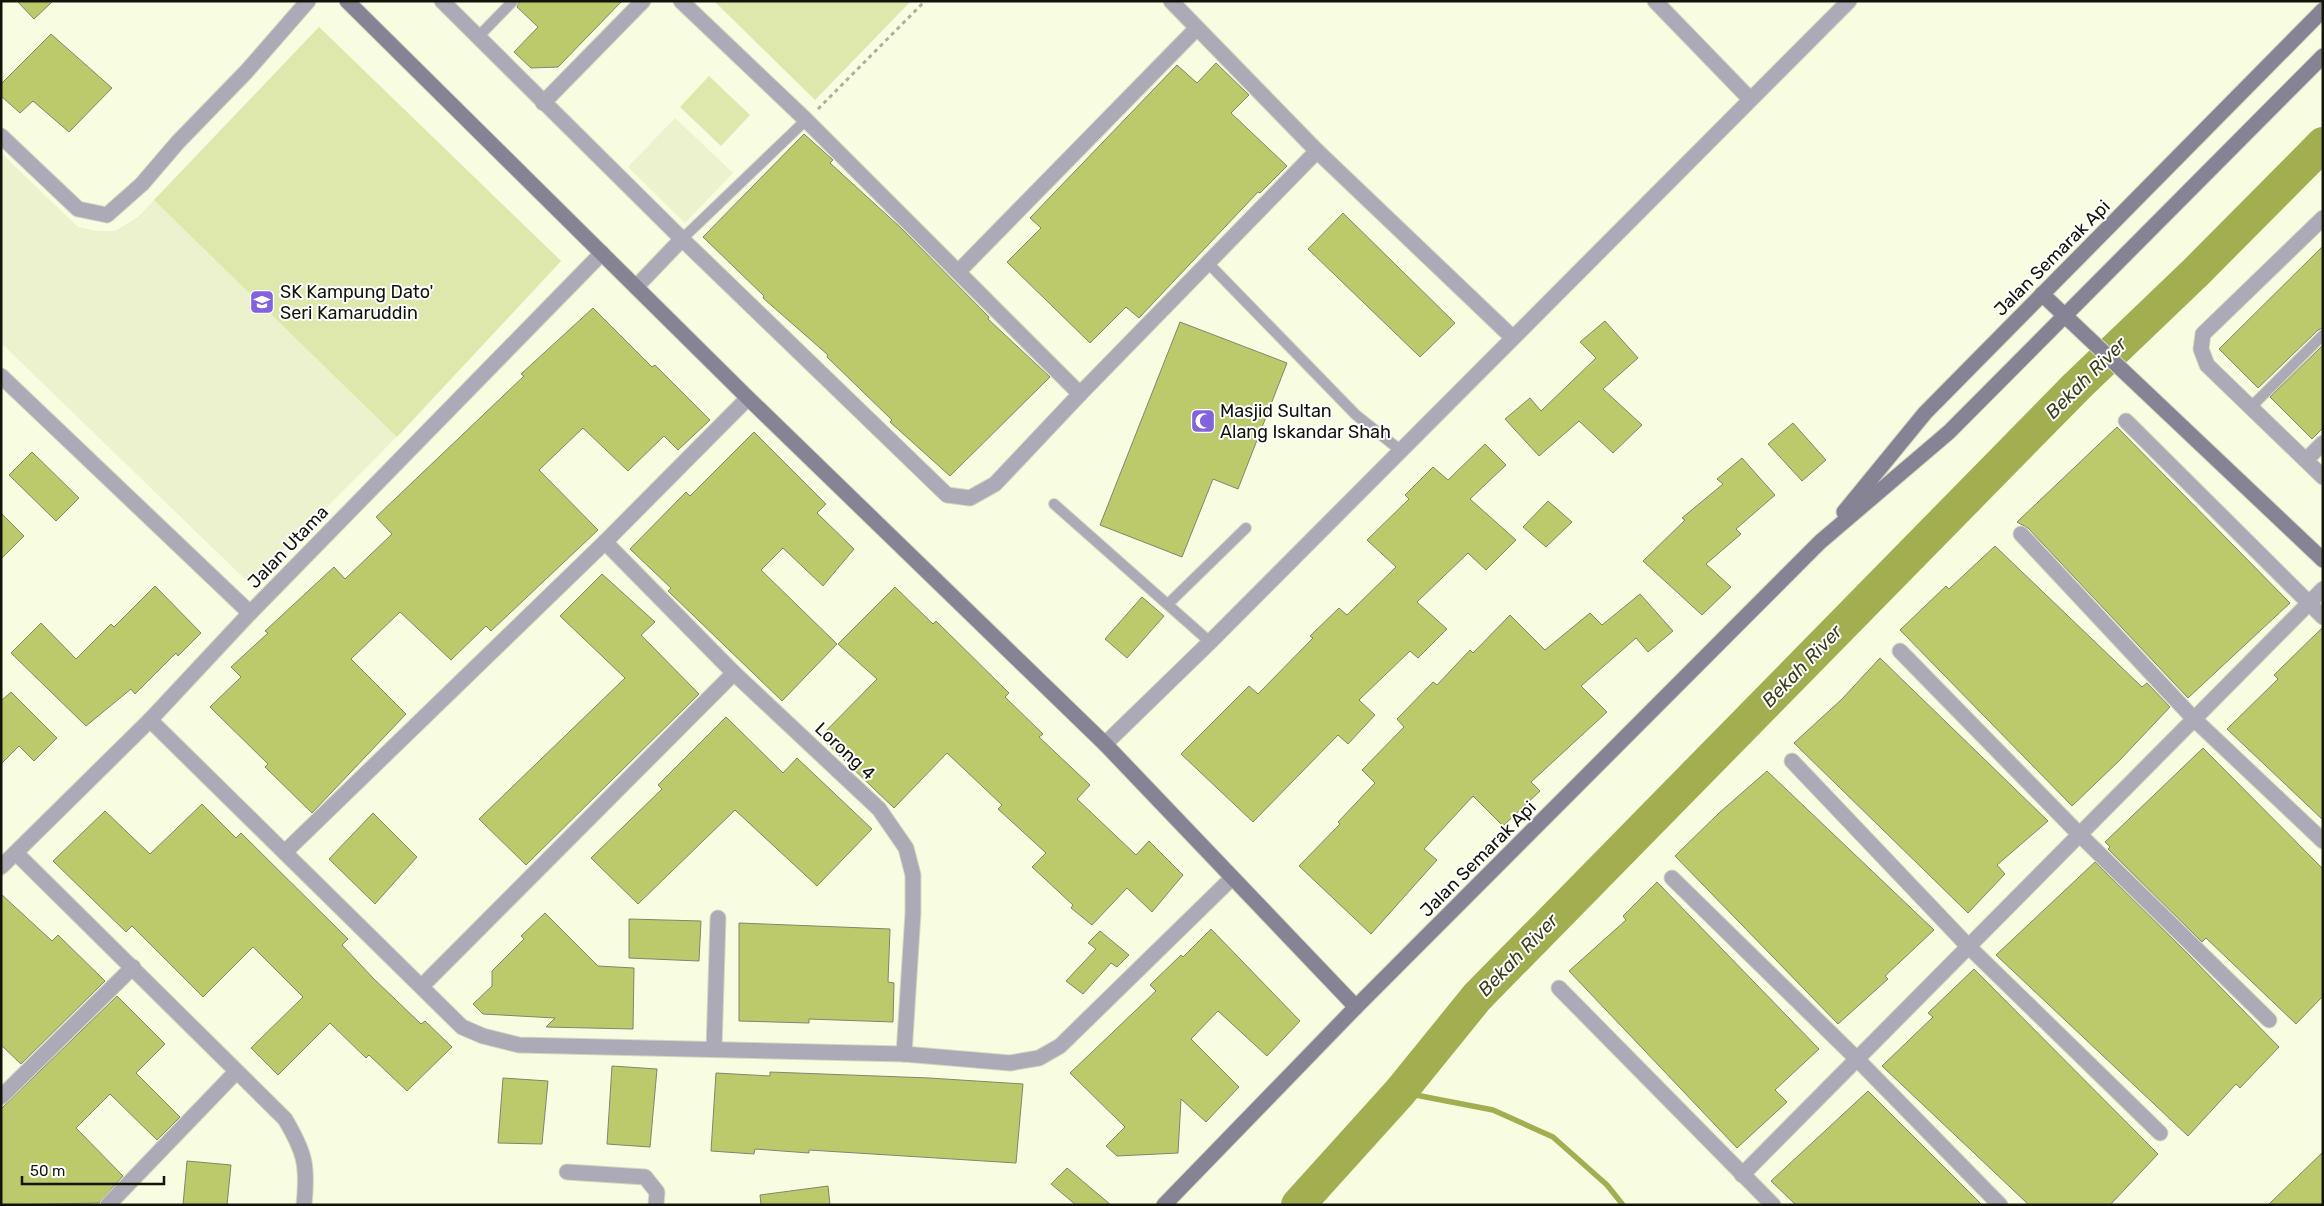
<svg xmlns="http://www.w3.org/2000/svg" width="2324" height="1206" viewBox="0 0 2324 1206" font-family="Rubik,sans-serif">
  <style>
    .built { fill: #ecf1ce }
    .green { fill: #dee7ac }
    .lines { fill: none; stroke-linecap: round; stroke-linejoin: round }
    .stream { stroke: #a3ae50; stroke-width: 5.5 }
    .river { stroke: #a3ae50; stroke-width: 34 }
    .building { fill: #bdca6c; stroke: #81856c }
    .lane-casing { stroke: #d3d8bf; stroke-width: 12 }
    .street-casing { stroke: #d3d8bf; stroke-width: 17 }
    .secondary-casing { stroke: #d3d8bf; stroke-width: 17 }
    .path { stroke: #acb19a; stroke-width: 3; stroke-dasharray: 4 4; stroke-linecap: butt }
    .lane { stroke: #abaab6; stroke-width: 10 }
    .street { stroke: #abaab6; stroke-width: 15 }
    .secondary { stroke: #868394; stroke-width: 15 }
    .labels { text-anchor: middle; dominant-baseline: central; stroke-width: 4; stroke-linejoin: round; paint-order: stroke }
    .street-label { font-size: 18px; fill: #12140a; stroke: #fff }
    .poi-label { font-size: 18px; fill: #12140a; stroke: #fff; text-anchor: start }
    .water-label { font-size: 19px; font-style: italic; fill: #393e17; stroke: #fff }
  </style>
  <rect width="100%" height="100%" fill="#f8fde1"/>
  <g class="built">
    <path d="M319 27 561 261 381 453 250 584 1 343V153L78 227 97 231H115L138 217Z"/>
    <path d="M675 118 733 173 685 223 628 167Z"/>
  </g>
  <g class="green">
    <path d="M714 1H911L815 100Z"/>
    <path d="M319 27 561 261 397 437 154 200Z"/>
    <path d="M709 76 750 115 721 146 680 107Z"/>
  </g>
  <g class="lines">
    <path class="stream" d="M1400 1092 1493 1110 1553 1137 1607 1185 1623 1205"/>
    <path class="river" d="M1298 1205 1400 1092 1477 997 2077 386 2196 272 2323 144"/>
  </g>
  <g class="building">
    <path d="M17 1H53L34 19Z"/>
    <path d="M520 1H622L558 67 531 68 514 52 538 27 517 7Z"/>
    <path d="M51 34 112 88 69 132 33 101 20 113 1 96V84Z"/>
    <path d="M1216 63 1249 95 1231 113 1287 166 1260 193 1258 192 1139 318 1126 307 1090 343 1007 262 1041 228 1030 218 1177 65 1197 83Z"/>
    <path d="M804 134 833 160 830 163 900 227 989 317 988 319 1050 377 950 476 890 422 892 420 827 357 828 355 763 298 764 296 703 237Z"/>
    <path d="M1343 213 1455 323 1420 357 1308 249Z"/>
    <path d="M2323 246V328L2318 330 2258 388 2219 349Z"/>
    <path d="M593 308 652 367 655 365 710 420 678 450 664 436 628 471 583 428 539 470 598 530 491 631 486 626 451 660 400 612 351 659 406 714 312 813 265 767 268 764 210 707 241 677 231 667 268 633 265 631 334 567 345 579 392 534 376 517 524 376 521 374Z"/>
    <path d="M1605 321 1638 358 1603 389 1642 425 1613 453 1579 421 1539 456 1505 419 1530 398 1541 411 1596 358 1580 342Z"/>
    <path d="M1180 322 1287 363 1238 489 1213 479 1182 557 1100 525Z"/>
    <path d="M2323 345V428L2312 439 2270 397Z"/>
    <path d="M1793 423 1826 460 1802 481 1768 444Z"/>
    <path d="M2117 427 2290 603 2188 698 2028 528 2017 522Z"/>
    <path d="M754 432 826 504 817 513 854 549 823 586 783 548 761 570 837 644 782 701 668 591 671 588 630 549 686 492 690 496Z"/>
    <path d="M1485 444 1506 465 1470 499 1516 540 1486 570 1468 553 1417 602 1447 629 1418 658 1410 651 1359 700 1375 715 1348 744 1338 735 1253 822 1181 754 1249 686 1258 694 1313 638 1310 636 1339 608 1347 615 1396 567 1367 540 1409 499 1405 495 1433 467 1448 480Z"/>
    <path d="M32 452 79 498 56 521 9 475Z"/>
    <path d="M1742 458 1775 495 1736 529 1741 534 1706 564 1731 587 1702 615 1643 561 1685 520 1682 518 1723 484 1717 479Z"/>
    <path d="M1548 501 1572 522 1546 547 1523 527Z"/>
    <path d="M1 513 24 536 1 559Z"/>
    <path d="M1995 546 2142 687 2147 683 2170 707 2119 761 2072 806 1900 630 1946 586 1949 589Z"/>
    <path d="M602 574 655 622 641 635 699 694 526 865 479 819 625 678 560 616Z"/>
    <path d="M155 586 201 633 178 656 176 653 135 694 131 689 86 726 11 653 41 623 76 659 111 624 114 627Z"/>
    <path d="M895 587 933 624 936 621 1009 693 1005 697 1043 734 1039 737 1090 785 1077 799 1136 855 1149 841 1183 875 1152 912 1127 888 1092 925 1071 908 1073 905 1032 867 1046 853 998 809 1002 805 947 753 894 808 820 737 877 679 838 644Z"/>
    <path d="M1640 594 1673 631 1648 652 1636 638 1581 686 1607 712 1531 782 1540 791 1503 826 1473 796 1424 849 1437 860 1371 934 1299 866 1340 824 1338 822 1375 783 1362 770 1404 727 1397 719 1433 682 1437 685 1470 650 1473 653 1510 615 1545 650 1590 613 1602 625Z"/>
    <path d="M1142 597 1164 616 1127 658 1105 639Z"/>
    <path d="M2323 627V820L2227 729 2278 679 2274 675Z"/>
    <path d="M1880 658 2048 821 1997 865 2005 874 1968 913 1794 743 1842 699Z"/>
    <path d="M11 692 57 738 34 761 19 746 1 764V701Z"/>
    <path d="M726 717 783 773 797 758 872 829 817 886 735 810 638 904 591 858 662 789 658 785Z"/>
    <path d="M2203 748 2323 869V996L2296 1024 2206 938 2202 942 2108 849 2110 847 2105 842Z"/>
    <path d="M1767 771 1934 930 1885 976 1888 979 1838 1024 1675 856 1719 813Z"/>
    <path d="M202 804 236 838 241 833 348 939 342 945 373 978 421 1024 425 1021 452 1047 407 1091 369 1055 366 1058 330 1023 278 1075 251 1048 303 997 253 947 203 997 132 926 126 932 53 861 105 811 150 854Z"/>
    <path d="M373 813 417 857 375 904 329 859Z"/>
    <path d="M2095 862 2189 955 2279 1047 2240 1088 2236 1084 2188 1136 1996 955Z"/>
    <path d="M1657 882 1819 1049 1775 1090 1787 1102 1737 1148 1569 971 1626 920 1623 916Z"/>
    <path d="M1 894 52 941 58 935 105 981 21 1064 1 1045Z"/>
    <path d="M545 913 598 966 634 968 633 1029 546 1027 555 1018 483 1014 473 1004 492 986V971L524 939 521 936Z"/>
    <path d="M629 919 701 921 699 961 629 958Z"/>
    <path d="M739 923 890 929 888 982 894 983 893 1022 809 1019V1023L739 1021Z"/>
    <path d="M1211 929 1300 1021 1267 1056 1218 1011 1191 1039 1239 1087 1206 1122 1181 1099 1178 1153 1117 1156 1106 1146 1125 1127 1070 1073 1156 991 1150 985 1181 955 1183 957Z"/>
    <path d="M1100 931 1129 955 1117 967 1111 963 1083 994 1066 981 1096 949 1088 943Z"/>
    <path d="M1974 969 2158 1154 2110 1205H2029L1882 1066 1933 1017 1928 1013Z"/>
    <path d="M117 996 165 1044 136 1073 180 1117 157 1140 110 1094 76 1128 123 1176 99 1203 1 1205V1109Z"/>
    <path d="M612 1066 657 1069 650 1147 607 1144Z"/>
    <path d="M770 1072 929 1078 1023 1084 1016 1163 809 1150V1153L755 1149 754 1154 711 1151 716 1073 770 1076Z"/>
    <path d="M503 1078 548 1081 542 1144 498 1143Z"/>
    <path d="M1868 1091 1982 1205H1796L1771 1181Z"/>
    <path d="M2323 1152V1205H2268Z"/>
    <path d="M187 1161 231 1165 227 1205H183Z"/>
    <path d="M1067 1168 1111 1205H1076L1051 1184Z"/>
    <path d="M828 1186 830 1205H761L760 1195Z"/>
  </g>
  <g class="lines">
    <defs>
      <g id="lane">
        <path d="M478 37 513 1"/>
        <path d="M682 239 806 120"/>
        <path d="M1208 263 1356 415 1400 450"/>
        <path d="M2251 407 2323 335"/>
        <path d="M1054 504 1210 642"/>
        <path d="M1168 604 1246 528"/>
      </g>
      <g id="street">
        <path d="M442 1 682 239 947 495 970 498 995 484 1080 394 1317 151"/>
        <path d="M681 1 806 120 1080 394"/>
        <path d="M1171 1 1317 151 1512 337"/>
        <path d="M1655 1 1750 99"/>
        <path d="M543 103 643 1"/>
        <path d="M1 136 78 209 107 215 142 184 178 142 246 72 308 1"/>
        <path d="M2323 218 2203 334 2201 349 2207 365 2323 477"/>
        <path d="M959 271 1197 28"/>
        <path d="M636 287 682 239"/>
        <path d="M1 376 250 613"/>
        <path d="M2126 421 2323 617"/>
        <path d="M2306 460 2323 443"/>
        <path d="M2021 534 2194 719 2323 841"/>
        <path d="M605 542 734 673 879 809 906 848 913 875V913L904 1054"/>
        <path d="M1900 651 2079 834 2269 1020"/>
        <path d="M150 720 462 1027 483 1036 519 1045 904 1054 1010 1063 1039 1058 1060 1046 1231 879"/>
        <path d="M1105 744 1210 642 1849 1"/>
        <path d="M1792 761 1968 946 2160 1133"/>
        <path d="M285 852 605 542 748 398"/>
        <path d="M16 853 285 1119C305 1153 308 1165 304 1205"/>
        <path d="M1 867 150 720 250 613 602 253"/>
        <path d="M1672 878 1856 1058 2000 1205"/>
        <path d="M422 986 734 673"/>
        <path d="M1559 988 1773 1205"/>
        <path d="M714 1049 718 918"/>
        <path d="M1 1097 133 967"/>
        <path d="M567 1172 645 1177 657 1192 656 1205"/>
        <path d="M1742 1175 2323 589"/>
        <path d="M108 1205 236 1072"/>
      </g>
      <g id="secondary">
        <path d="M347 1 748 398 1105 744 1356 1007"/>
        <path d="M2042 294 2323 560"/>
        <path d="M1844 512 1925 413 2323 10"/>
        <path d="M1164 1205 1356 1007 1820 542 1949 432 2323 56"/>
      </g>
    </defs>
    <use href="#lane" class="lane-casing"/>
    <use href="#street" class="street-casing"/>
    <use href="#secondary" class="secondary-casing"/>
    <path class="path" d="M818 109 925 1"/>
    <use href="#lane" class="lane"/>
    <use href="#street" class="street"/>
    <use href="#secondary" class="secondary"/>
  </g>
  <defs>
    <symbol id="school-square" viewBox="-11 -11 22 22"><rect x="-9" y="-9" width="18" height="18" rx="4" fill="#8362dd" stroke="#fff"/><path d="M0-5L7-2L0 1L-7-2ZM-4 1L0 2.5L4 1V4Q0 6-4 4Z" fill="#fff"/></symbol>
    <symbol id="mosque-square" viewBox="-11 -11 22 22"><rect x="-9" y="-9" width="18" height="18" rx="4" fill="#8362dd" stroke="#fff"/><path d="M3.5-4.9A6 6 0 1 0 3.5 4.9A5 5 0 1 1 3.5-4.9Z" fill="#fff"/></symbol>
  </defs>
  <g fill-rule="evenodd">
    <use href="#school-square" x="248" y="288" width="28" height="28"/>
    <use href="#mosque-square" x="1189" y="407" width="28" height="28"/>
  </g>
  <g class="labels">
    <g class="street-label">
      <text transform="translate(2052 258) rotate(-45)">Jalan Semarak Api</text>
      <text transform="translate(288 547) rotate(-46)">Jalan Utama</text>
      <text transform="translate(845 751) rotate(43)">Lorong 4</text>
      <text transform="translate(1478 859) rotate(-45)">Jalan Semarak Api</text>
    </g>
    <g class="poi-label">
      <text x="280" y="292">SK Kampung Dato'<tspan x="280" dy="21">Seri Kamaruddin</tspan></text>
      <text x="1220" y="411">Masjid Sultan<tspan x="1220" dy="21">Alang Iskandar Shah</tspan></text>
    </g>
    <g class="water-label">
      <text transform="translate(2086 378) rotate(-45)">Bekah River</text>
      <text transform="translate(1802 666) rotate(-46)">Bekah River</text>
      <text transform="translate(1518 955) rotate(-46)">Bekah River</text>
    </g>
  </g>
  <rect width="2324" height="1206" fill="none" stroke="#12140a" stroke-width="5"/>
  <path d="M22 1176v8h142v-8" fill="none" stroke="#12140a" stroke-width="2.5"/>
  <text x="30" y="1176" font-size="15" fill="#12140a" stroke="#ffffff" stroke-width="4" paint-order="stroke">50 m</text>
</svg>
